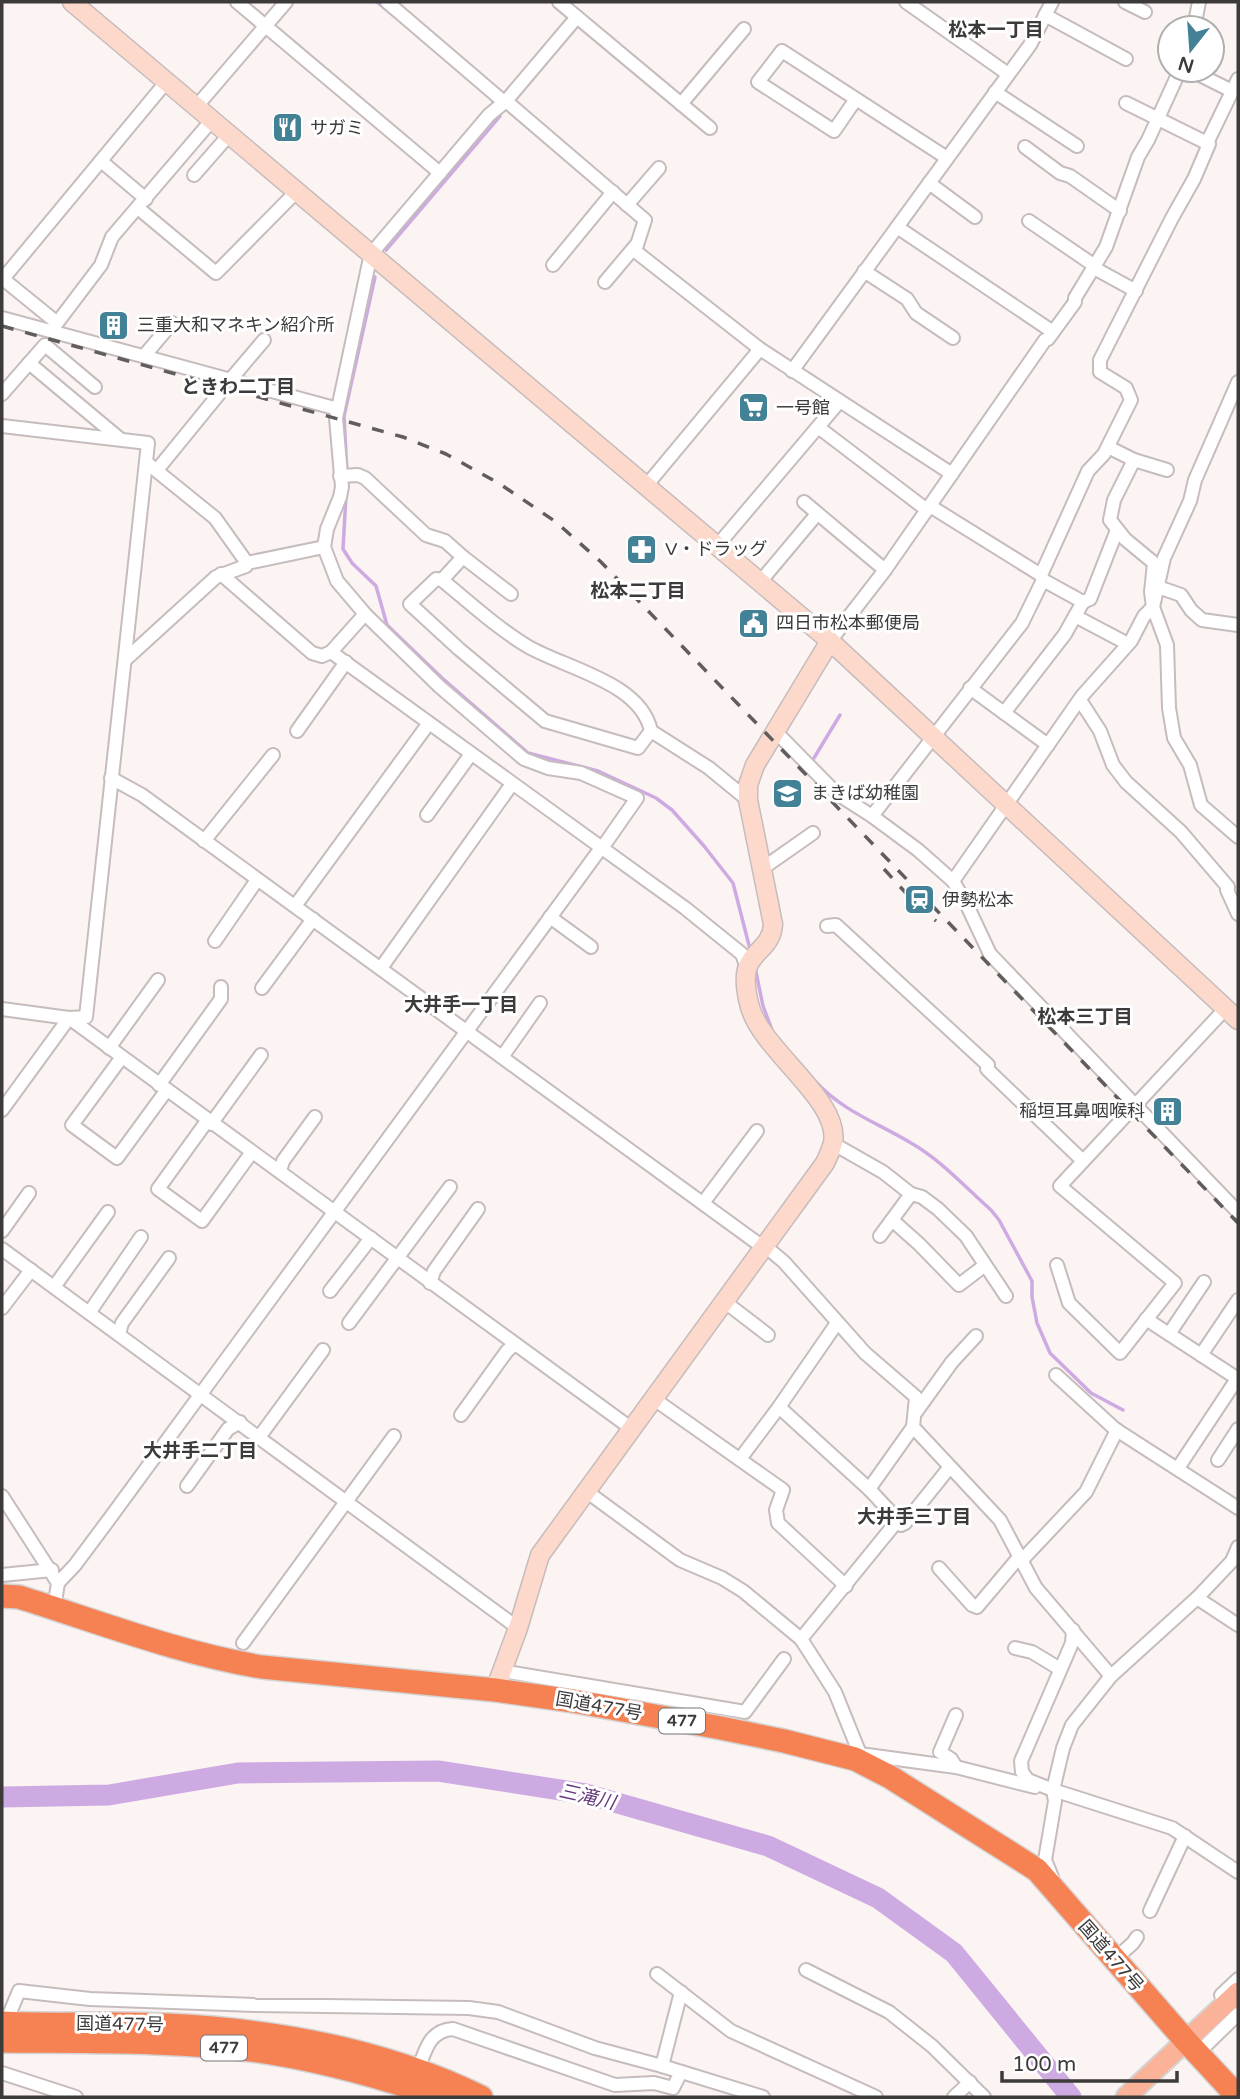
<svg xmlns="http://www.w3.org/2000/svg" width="1240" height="2099" viewBox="0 0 1240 2099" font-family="'Varela Round','Noto Sans JP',sans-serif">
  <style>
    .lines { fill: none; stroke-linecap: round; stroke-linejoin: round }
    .stream { stroke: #cdabe2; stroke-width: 3.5 }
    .river { stroke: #cdabe2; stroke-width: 21 }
    .street-casing { stroke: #c6bcbd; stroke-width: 16 }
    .secondary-casing { stroke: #c6bcbd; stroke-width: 21 }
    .primary-casing { stroke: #d4d4d4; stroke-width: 23 }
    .highway-casing { stroke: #d4d4d4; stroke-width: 26 }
    .street { stroke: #fff; stroke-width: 12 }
    .secondary { stroke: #fcd9cb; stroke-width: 18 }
    .primary { stroke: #fab398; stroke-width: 19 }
    .highway { stroke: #f68153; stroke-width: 23 }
    .rail { stroke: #615d5d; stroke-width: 3.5; stroke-dasharray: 12 12; stroke-linecap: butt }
    .labels { text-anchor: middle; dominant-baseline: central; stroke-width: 6; stroke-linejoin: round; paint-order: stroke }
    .shield { fill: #fff; stroke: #777575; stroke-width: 2 }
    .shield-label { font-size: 16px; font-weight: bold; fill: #3d3a3a }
    .poi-label { font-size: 18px; fill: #3d3a3a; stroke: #fff; text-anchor: start }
    .street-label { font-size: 18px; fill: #3d3a3a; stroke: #fff }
    .neighbourhood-label { font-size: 19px; font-weight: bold; fill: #3d3a3a; stroke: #fff }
    .water-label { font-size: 19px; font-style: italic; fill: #64397b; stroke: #fff }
  </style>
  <rect width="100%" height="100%" fill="#fcf3f3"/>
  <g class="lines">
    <g class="stream">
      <path d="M377 2 394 16"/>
      <path d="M386 250 500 116 491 98"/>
      <path d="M347 474 344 416 375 277"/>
      <path d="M346 496 343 549 352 563 376 586 387 625 442 678 528 753 598 771 656 798 672 810 704 846 733 883 751 953"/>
      <path d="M814 758 840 715"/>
      <path d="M755 967 763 1006 772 1030"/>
      <path d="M815 1081C842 1111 878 1123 911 1143 941 1160 965 1187 991 1210L999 1220 1032 1281V1297L1037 1323 1050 1353 1091 1393 1123 1410"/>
    </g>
    <path class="river" d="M2 1797 109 1795 238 1773 438 1771 586 1794 768 1846 878 1898 954 1953 1071 2097"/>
    <defs>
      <g id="street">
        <path d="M237 2 440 173"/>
        <path d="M387 2 504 102"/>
        <path d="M559 2 710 128"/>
        <path d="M906 2 1008 74"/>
        <path d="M1125 2 1145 12"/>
        <path d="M1045 15 1126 59"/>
        <path d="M577 17 506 101 489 115 371 254 367 272 336 418 342 487 340 497 327 529 324 547 337 581 365 614 331 652 685 908 742 954 747 968"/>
        <path d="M1194 28 1199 2"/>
        <path d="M1190 70 1232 91"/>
        <path d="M995 92 1077 146"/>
        <path d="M856 99 834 131 758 82 782 51 947 158"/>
        <path d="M506 101 645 220 635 251 760 349 952 474"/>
        <path d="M681 104 744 29"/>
        <path d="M196 107 286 2"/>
        <path d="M1207 143 1238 79"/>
        <path d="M1025 147 1060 173 1070 176 1120 211"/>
        <path d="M101 161 146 199"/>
        <path d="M194 175 229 135"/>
        <path d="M929 183 975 217"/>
        <path d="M627 205 659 168"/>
        <path d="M138 208 216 273 297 191"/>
        <path d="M1029 221 1095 266"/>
        <path d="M897 227 1053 332"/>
        <path d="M553 265 613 192"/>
        <path d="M1094 268 1136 291"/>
        <path d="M864 271 907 299 916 313 953 338"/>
        <path d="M3 279 56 322"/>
        <path d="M2 280 167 81"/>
        <path d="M605 282 637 244"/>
        <path d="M2 318 338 409"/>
        <path d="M51 331 101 265 112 237 212 120"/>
        <path d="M144 356 172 323"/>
        <path d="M29 363 120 439"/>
        <path d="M792 371 1030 45 1052 2"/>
        <path d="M231 379 264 340"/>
        <path d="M2 394 45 345 95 387"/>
        <path d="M2 426 148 443 86 1017 69 1018 2 1009"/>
        <path d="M818 427 927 510"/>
        <path d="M1108 447 1134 460 1167 470"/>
        <path d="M1134 460 1114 500 1110 520 1125 539 1154 563 1151 592 1153 607 1167 645 1169 708 1174 738 1190 765 1201 805 1238 837"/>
        <path d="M147 463 215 518 247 563"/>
        <path d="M157 470 219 394"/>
        <path d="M340 476 358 475 365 478 426 535 445 541 463 557 442 580"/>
        <path d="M646 486 760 349"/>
        <path d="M804 502 885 570"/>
        <path d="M930 506 1041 575"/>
        <path d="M717 546 839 402"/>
        <path d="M463 557 511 594"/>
        <path d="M221 574 312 653 322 656 331 652"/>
        <path d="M1043 580 1083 602 1075 616 1128 644"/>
        <path d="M760 582 817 514"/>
        <path d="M1158 587 1181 595 1191 610 1202 620 1238 625"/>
        <path d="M1083 602 1090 599 1117 530"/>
        <path d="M365 614 440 687 524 759 548 768 581 773 637 798 602 848"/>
        <path d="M830 641 885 570 1045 340 1048 339 1075 302V298L1106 247 1138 157 1148 140 1180 70"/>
        <path d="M125 660 216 577 246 566 247 563 324 547"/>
        <path d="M970 688 1048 745"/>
        <path d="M1080 700 1100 731 1113 765 1126 782 1181 832 1228 887 1227 890 1238 914"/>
        <path d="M1004 713 1065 634 1075 616"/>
        <path d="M297 731 346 662"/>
        <path d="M651 731 638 748 545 721 459 649 410 604 436 579 442 580C470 603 496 627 527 646 564 668 641 682 651 731L709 768 748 800"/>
        <path d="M775 731 836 793 872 816 918 850 953 881 966 903 990 954 1238 1212"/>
        <path d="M111 778 142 795 764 1248"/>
        <path d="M427 815 471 754"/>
        <path d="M872 816 1022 623 1043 580 1041 575 1088 471 1104 454 1131 400 1126 388 1100 372V360L1172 218 1194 179 1209 144 1126 103"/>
        <path d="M204 841 273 755"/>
        <path d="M763 868 813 833"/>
        <path d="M953 881 1082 696 1131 641 1144 616 1153 607 1164 558 1190 501 1195 480 1238 382"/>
        <path d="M295 906 429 723"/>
        <path d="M550 917 591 947"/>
        <path d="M827 926 836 925 988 1065 987 1069 1083 1161"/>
        <path d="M215 941 257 880"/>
        <path d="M381 968 512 784"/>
        <path d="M262 988 313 919"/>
        <path d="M69 1018 632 1429"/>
        <path d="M109 1048 158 980"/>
        <path d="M122 1057 72 1125 117 1158 166 1091"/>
        <path d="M502 1057 540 1003"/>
        <path d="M159 1085 221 999V987"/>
        <path d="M2 1110 69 1018"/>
        <path d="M207 1121 158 1189 202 1221 252 1152"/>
        <path d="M211 1124 261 1055"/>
        <path d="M832 1143 883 1172 911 1194 922 1197 938 1209 966 1236 1006 1296"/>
        <path d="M280 1171 283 1161 315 1117"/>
        <path d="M703 1203 757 1131"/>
        <path d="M892 1220 919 1244 959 1285 984 1266"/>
        <path d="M2 1231 29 1193"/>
        <path d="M880 1236 911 1194"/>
        <path d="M765 1246 784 1262 865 1353 916 1397 913 1427 1000 1520 1036 1588 1111 1676"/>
        <path d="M2 1249 518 1628"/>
        <path d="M1057 1265 1069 1303 1120 1353 1175 1283 1060 1186 1226 1008"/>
        <path d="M430 1283 434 1271 478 1209"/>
        <path d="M54 1287 108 1212"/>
        <path d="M330 1291 371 1238"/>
        <path d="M725 1302 768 1335"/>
        <path d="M2 1308 31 1270"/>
        <path d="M89 1313 141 1237"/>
        <path d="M1146 1319 1238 1379"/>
        <path d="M349 1323 450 1187"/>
        <path d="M119 1334 122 1323 169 1258"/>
        <path d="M1169 1334 1204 1282"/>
        <path d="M1201 1355 1238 1300"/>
        <path d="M1056 1375 1115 1429 1238 1508"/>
        <path d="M654 1399 783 1490 776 1510 778 1523 846 1586"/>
        <path d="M916 1412 952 1362 976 1336"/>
        <path d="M461 1415 507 1351 515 1344"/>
        <path d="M260 1436 323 1350"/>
        <path d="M740 1459 779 1407"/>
        <path d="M1218 1460 1238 1429"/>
        <path d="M1178 1468 1237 1379"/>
        <path d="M187 1486 228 1429 240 1422"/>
        <path d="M869 1489 913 1427"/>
        <path d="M586 1491 680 1560 722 1578 743 1591 801 1639 835 1692 860 1754"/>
        <path d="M2 1496 58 1583 54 1608"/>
        <path d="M898 1520 901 1525 905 1523 949 1468"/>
        <path d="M1022 1560 1086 1492 1117 1430"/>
        <path d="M939 1568 972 1605 977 1607 1020 1556"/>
        <path d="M2 1575 52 1570"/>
        <path d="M58 1583 75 1565 110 1518 601 848"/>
        <path d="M1197 1598 1238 1625"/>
        <path d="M1073 1630 1072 1643 1021 1761 1022 1772 1028 1780 1053 1790 1172 1828 1238 1872"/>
        <path d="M801 1639 898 1520 869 1489 779 1407 837 1323"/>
        <path d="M243 1643 394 1436"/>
        <path d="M1015 1648 1032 1652 1060 1669"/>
        <path d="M502 1671 745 1712 784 1659"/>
        <path d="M956 1715 940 1752 951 1759 956 1767"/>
        <path d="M860 1754 956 1767 1035 1787"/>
        <path d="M1052 1877 1045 1860 1055 1801 1053 1790 1063 1748 1072 1725 1111 1676 1197 1598 1232 1561 1238 1547"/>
        <path d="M1150 1911 1185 1836"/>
        <path d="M1114 1960 1133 1943 1137 1937"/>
        <path d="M806 1970 889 2012 932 2046 984 2097"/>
        <path d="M657 1974 731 2031 876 2097"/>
        <path d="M1221 1995 1238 1979"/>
        <path d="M4 2027 19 1991 90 1999 255 2005 469 2008 498 2012 595 2048 662 2066 763 2097"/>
        <path d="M1198 2053 1238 2014"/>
        <path d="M662 2066 681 1992"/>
        <path d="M2 2073 76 2097"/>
        <path d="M417 2074C424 2054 428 2030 453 2029L615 2085 654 2083 673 2088 681 2072"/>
        <path d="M954 2097 970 2082"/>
      </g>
      <g id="secondary">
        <path d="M72 2 830 641 1238 1020"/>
        <path d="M495 1690 518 1628 540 1555 825 1163C828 1157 831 1150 833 1143 841 1100 762 1051 750 1007 747 997 744 980 747 969 752 951 772 947 773 924L748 800V785L755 765 830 641"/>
      </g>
      <path id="primary" d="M1126 2097 1238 1992"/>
      <g id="highway">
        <path d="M2 1596 19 1597C99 1622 178 1653 262 1667L495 1690 573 1701 721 1728 784 1741 855 1759 890 1777 1037 1870 1186 2041 1238 2097"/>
        <path d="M2 2023C56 2026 112 2022 167 2025 273 2030 385 2050 481 2097"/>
        <path d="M2 2041C87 2042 174 2040 259 2051 320 2060 382 2077 440 2097"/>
      </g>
    </defs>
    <use href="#street" class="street-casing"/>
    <use href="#secondary" class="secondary-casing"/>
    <use href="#primary" class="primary-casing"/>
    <use href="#highway" class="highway-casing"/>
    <use href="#street" class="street"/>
    <use href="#secondary" class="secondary"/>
    <use href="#primary" class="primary"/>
    <use href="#highway" class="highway"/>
    <g class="rail">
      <path d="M2 326 403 437 446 454 500 484 556 522 601 562 1238 1223"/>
      <path d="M884 869 915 903 936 921"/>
    </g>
  </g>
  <defs>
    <symbol id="restaurant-square" viewBox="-11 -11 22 22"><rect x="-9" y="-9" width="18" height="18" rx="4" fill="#438197" stroke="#fff"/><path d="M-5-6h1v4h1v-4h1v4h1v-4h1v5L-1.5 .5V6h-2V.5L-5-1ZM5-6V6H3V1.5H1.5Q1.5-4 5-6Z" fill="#fff"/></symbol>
    <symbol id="building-square" viewBox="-11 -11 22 22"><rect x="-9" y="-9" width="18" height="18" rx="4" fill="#438197" stroke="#fff"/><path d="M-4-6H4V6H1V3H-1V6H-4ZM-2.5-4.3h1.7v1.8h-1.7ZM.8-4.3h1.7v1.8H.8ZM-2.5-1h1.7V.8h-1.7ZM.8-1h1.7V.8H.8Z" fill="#fff"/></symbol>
    <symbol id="supermarket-square" viewBox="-11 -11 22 22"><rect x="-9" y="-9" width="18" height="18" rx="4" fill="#438197" stroke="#fff"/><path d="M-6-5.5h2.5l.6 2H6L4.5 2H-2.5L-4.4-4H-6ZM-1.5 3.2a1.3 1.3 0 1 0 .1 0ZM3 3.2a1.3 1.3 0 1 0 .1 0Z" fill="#fff"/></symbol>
    <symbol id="pharmacy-square" viewBox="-11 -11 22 22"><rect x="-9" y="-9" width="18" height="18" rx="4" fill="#438197" stroke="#fff"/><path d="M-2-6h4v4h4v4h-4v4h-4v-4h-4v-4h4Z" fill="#fff"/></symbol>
    <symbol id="civic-square" viewBox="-11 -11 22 22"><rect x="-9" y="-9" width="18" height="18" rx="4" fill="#438197" stroke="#fff"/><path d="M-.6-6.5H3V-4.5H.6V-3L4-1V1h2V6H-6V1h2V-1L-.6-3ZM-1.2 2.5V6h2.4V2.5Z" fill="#fff"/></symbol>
    <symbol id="school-square" viewBox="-11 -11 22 22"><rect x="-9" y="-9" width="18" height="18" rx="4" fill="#438197" stroke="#fff"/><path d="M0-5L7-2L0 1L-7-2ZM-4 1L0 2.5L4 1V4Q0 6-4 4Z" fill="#fff"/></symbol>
    <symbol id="station-square" viewBox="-11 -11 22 22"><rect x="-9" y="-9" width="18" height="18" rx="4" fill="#438197" stroke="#fff"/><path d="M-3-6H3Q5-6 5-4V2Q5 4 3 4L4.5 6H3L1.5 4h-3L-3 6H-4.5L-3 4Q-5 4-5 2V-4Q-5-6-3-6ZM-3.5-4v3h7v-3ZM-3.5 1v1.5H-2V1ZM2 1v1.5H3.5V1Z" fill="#fff"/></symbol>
  </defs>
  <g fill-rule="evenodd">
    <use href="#restaurant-square" x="270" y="110" width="35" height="35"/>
    <use href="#building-square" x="96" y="308" width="35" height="35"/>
    <use href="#supermarket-square" x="736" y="390" width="35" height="35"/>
    <use href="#pharmacy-square" x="624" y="532" width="35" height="35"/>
    <use href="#civic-square" x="736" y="606" width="35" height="35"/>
    <use href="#school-square" x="770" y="776" width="35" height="35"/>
    <use href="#station-square" x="902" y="882" width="35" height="35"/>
    <use href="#building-square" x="1150" y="1094" width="35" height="35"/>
  </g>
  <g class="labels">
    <g class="shield">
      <rect x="659" y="1708.5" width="46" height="25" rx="5"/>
      <rect x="201" y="2035.5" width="46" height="25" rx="5"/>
    </g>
    <g class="shield-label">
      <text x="682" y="1721">477</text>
      <text x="224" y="2048">477</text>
    </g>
    <g class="poi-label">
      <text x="310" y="128">サガミ</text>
      <text x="137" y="325">三重大和マネキン紹介所</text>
      <text x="776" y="408">一号館</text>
      <text x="665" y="549">V・ドラッグ</text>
      <text x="776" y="623">四日市松本郵便局</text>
      <text x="811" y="793">まきば幼稚園</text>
      <text x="942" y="900">伊勢松本</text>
      <text x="1145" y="1111" text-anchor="end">稲垣耳鼻咽喉科</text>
    </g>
    <g class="street-label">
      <text transform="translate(599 1706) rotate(10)">国道477号</text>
      <text transform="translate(1111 1956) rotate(49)">国道477号</text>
      <text transform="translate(120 2024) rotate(1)">国道477号</text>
    </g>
    <g class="neighbourhood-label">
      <text x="996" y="30">松本一丁目</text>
      <text x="238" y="387">ときわ二丁目</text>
      <text x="638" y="591">松本二丁目</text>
      <text x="461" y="1005">大井手一丁目</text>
      <text x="1085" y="1017">松本三丁目</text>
      <text x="200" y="1451">大井手二丁目</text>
      <text x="914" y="1517">大井手三丁目</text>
    </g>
    <g class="water-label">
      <text transform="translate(587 1797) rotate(13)">三滝川</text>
    </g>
  </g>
  <rect width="1240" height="2099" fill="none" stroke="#3d3a3a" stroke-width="7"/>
  <g transform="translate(1191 49) rotate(197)"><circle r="33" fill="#ffffff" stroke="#b1b0b0" stroke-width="2"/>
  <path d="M0-5L12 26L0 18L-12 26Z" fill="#438197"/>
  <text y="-10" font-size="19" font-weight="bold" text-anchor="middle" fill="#3d3a3a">N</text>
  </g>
  <path d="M1002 2071v10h175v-10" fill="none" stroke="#3d3a3a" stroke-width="3.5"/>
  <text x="1012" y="2071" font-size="21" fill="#3d3a3a" stroke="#ffffff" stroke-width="5" paint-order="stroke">100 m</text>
</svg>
